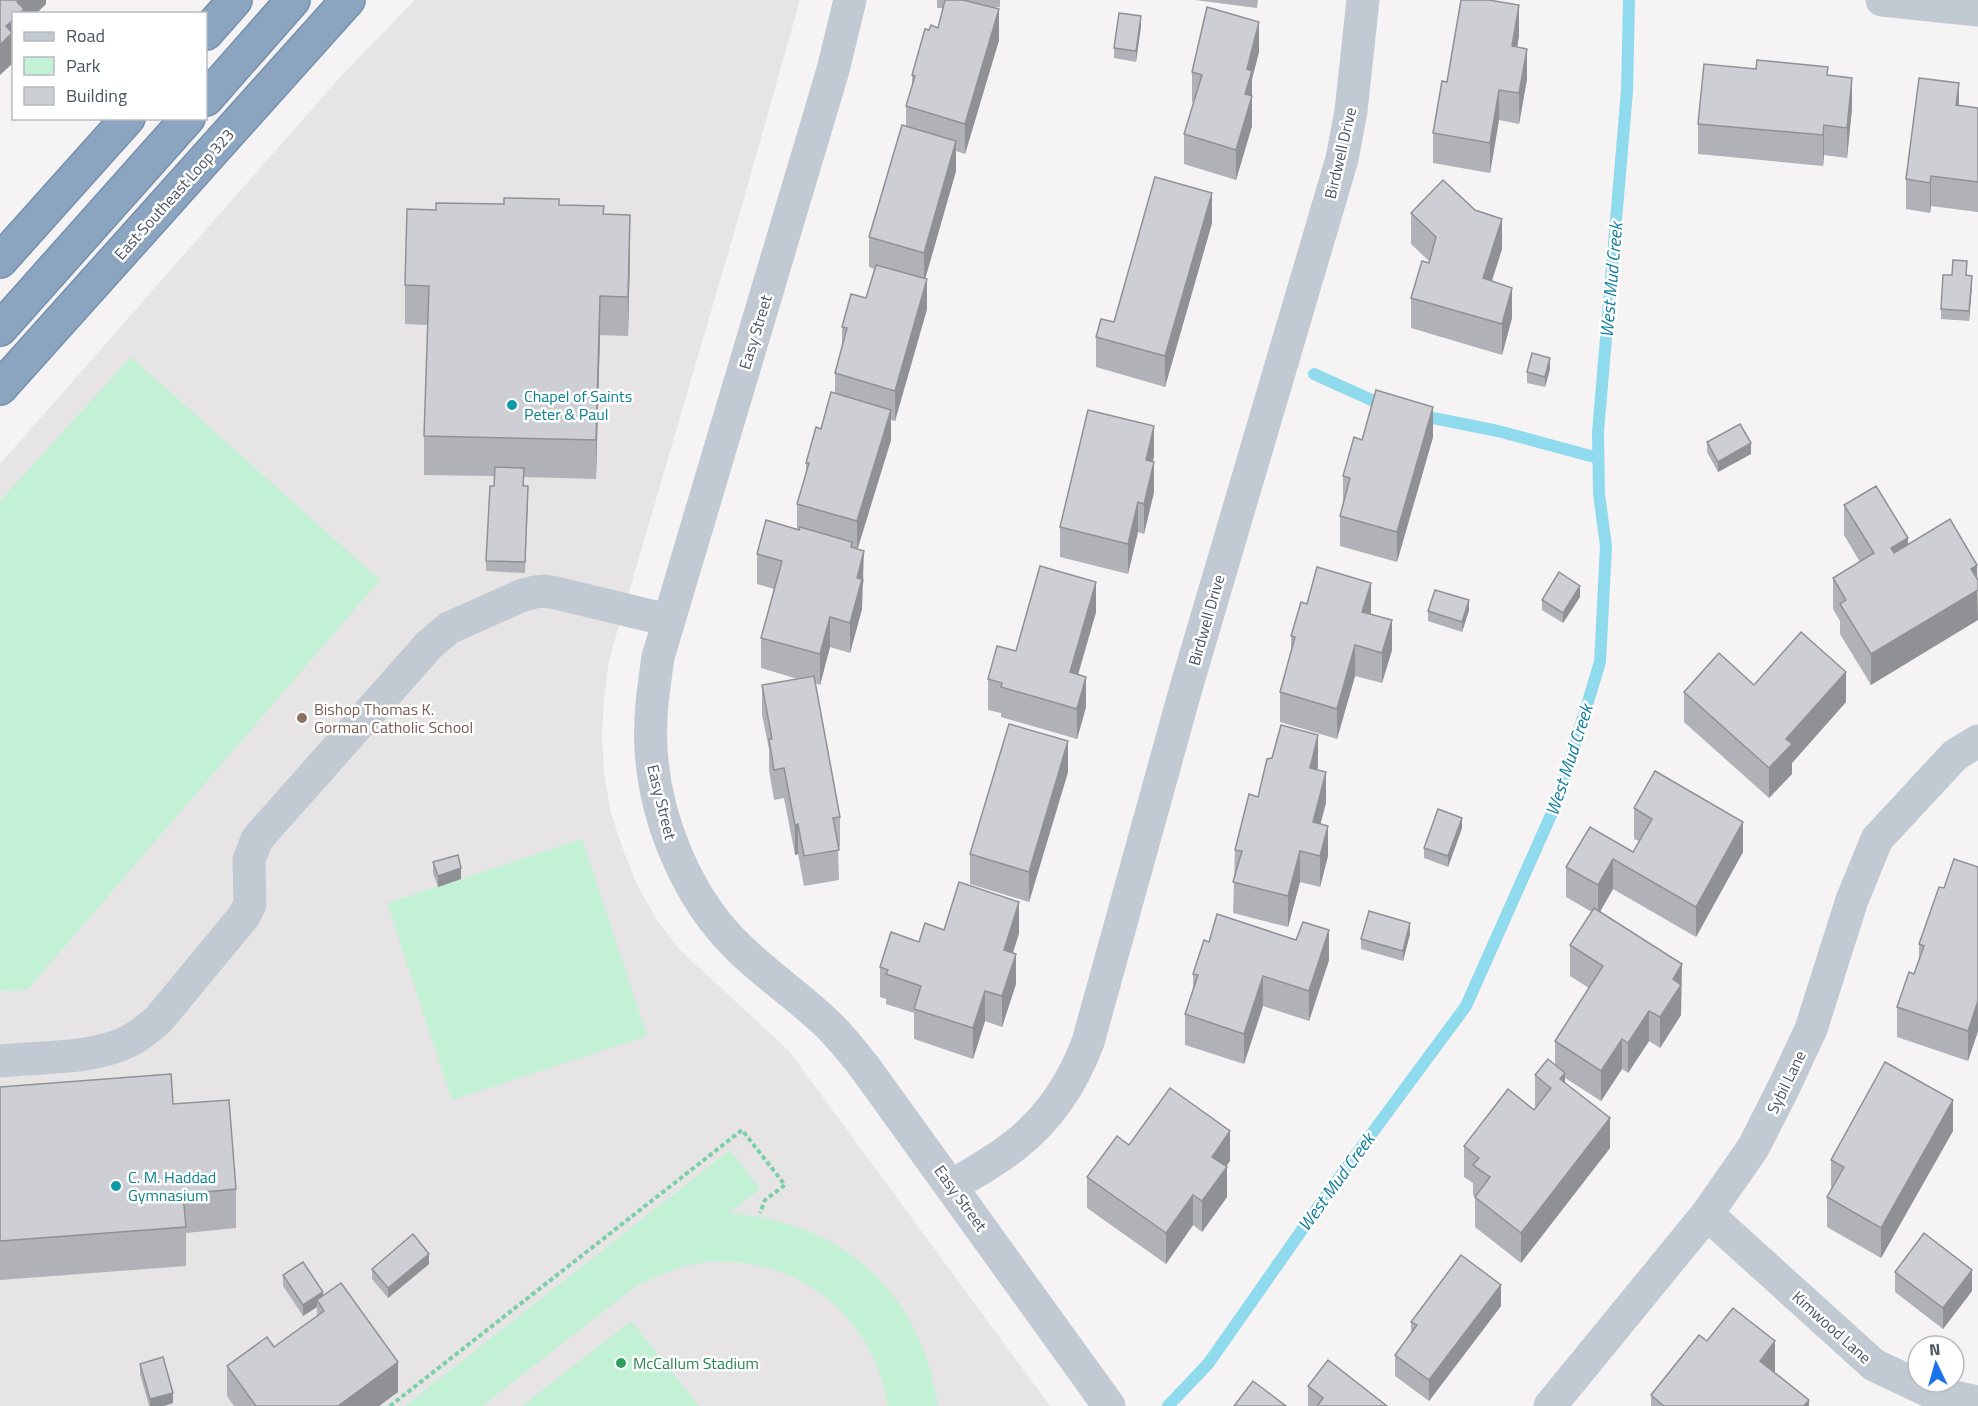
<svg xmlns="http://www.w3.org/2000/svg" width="1978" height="1406" viewBox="0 0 1978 1406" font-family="'Titillium Web',sans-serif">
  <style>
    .education { fill: #e6e4e5 }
    .green { fill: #c3f1d5 }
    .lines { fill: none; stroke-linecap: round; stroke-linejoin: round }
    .stream { stroke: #90daee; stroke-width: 12 }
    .highway-casing { stroke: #7690ad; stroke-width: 36 }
    .path { stroke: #7ad0a6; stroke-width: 4; stroke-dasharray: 4.5 3; stroke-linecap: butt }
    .minor { stroke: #c1cad2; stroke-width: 33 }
    .highway { stroke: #8ba5c1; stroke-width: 33 }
    .wall { fill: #b0b2b7 }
    .shaded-wall { fill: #909195 }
    .building { fill: #cdcfd5; stroke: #909195; stroke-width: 1.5 }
    .culture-dot { fill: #0f9aa8; stroke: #fff; stroke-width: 2 }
    .education-dot { fill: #8d6e63; stroke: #fff; stroke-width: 2 }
    .leisure-dot { fill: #2e9e5b; stroke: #fff; stroke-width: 2 }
    .labels { text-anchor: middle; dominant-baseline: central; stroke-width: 5; stroke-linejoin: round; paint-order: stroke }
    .street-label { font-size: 16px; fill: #4a5661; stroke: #fff }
    .culture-label { font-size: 16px; fill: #0d838f; stroke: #fff; text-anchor: start }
    .education-label { font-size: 16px; fill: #785e54; stroke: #fff; text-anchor: start }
    .leisure-label { font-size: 16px; fill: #27864d; stroke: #fff; text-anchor: start }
    .water-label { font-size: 18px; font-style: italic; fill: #0c7c9b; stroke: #fff }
  </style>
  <rect width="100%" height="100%" fill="#f5f3f3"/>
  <path class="education" d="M415 0H800L736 226 609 660 604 699 602 737 604 772 610 809 622 847 638 887 657 920 680 950 789 1051 1050 1406H0V464L342 75Z"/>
  <g class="green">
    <path d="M131 357 380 580 27 990 0 991V501Z"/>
    <path d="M582 839 647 1036 452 1100 387 903Z"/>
    <path d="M730 1150 760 1189 729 1213C843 1222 921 1292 938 1406H888C877 1331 818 1271 742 1263 729 1262 714 1260 701 1263 678 1267 657 1275 636 1286L482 1406H405Z"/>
    <path d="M631 1321 699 1406H522Z"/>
  </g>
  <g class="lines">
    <g class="stream">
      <path d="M1314 374 1387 407"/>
      <path d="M1418 415 1498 431 1598 458"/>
      <path d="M1168 1406 1208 1364 1330 1190 1466 1006 1559 797 1600 662 1606 546 1599 494 1598 432 1627 91 1629 0"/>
    </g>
    <defs>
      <g id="highway">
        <path d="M206 33 235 0"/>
        <path d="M206 99 293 0"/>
        <path d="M0 261 128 118"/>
        <path d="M0 329 188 118"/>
        <path d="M0 388 348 0"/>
      </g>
    </defs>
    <use href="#highway" class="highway-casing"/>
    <path class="path" d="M390 1406 742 1130 785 1185 765 1200 760 1213"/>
    <g class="minor">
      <path d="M850 0 833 70 658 657C654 686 649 717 651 747 654 817 687 898 738 947 764 973 794 993 821 1018 838 1033 852 1051 866 1069L1109 1406"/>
      <path d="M1882 0 1978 10"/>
      <path d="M0 1061C39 1057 95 1059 129 1041 141 1035 150 1027 159 1019L244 916 250 904 249 860 257 839 429 645 449 628 523 595 535 592 545 591 556 593 668 620"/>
      <path d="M952 1186C973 1173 995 1161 1014 1146 1049 1119 1073 1082 1088 1042L1186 688 1342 159 1351 111 1363 0"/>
      <path d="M1707 1214 1874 1365 1931 1392 1978 1402"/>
      <path d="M1550 1406 1707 1214 1753 1148 1783 1089 1811 1029 1852 900 1877 839 1955 755 1978 741"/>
    </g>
    <use href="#highway" class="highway"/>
  </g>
  <g class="wall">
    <path d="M937 0H1000V7L992 8 999 40 965 154 956 151V171L925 279 927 309 895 421 891 420V440L857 549 864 581 862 587V609L850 653 830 647 820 685 815 683 840 817V847H838L839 880 804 886 798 854 795 855 784 798 774 800 769 770V749L762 715V685L798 679 761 668V638L774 589 757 584V554L797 529V504L806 472V463L835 394V373L842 348V327L866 298 874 269 869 267V237L906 126V106L912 88V75L929 30 938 28 943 8H937Z"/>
    <path d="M1195 0H1258L1257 8Z"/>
    <path d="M1141 26 1136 62 1114 58V48Z"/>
    <path d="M1519 36 1517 47 1527 79 1519 124 1499 120 1490 173 1433 163V133L1447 82Z"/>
    <path d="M1259 52 1252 79V126L1236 180 1184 164V134L1194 102H1192V72Z"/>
    <path d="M1828 75 1852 108 1847 158 1824 155 1823 166 1698 154V124Z"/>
    <path d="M1959 106 1978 108V212L1931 206 1930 213 1906 209V179Z"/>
    <path d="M559 205 604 214 630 254 628 336 600 335 596 479 524 477V486L528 497 525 573 486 571V561L495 476 424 475V436L428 325 405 324V285L436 210Z"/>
    <path d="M1411 213 1502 249 1492 281 1512 318 1502 355 1411 328V298L1429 261 1411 244Z"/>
    <path d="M1212 223 1165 387 1096 367V337L1114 322Z"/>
    <path d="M1967 275 1972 286 1969 321 1941 319V309Z"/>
    <path d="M1550 369 1545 387 1527 383V372Z"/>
    <path d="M1433 437 1397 562 1340 546V516L1343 503V476L1362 440Z"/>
    <path d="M1707 442 1751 454 1718 472 1707 452Z"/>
    <path d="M1154 456 1153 461 1154 492 1144 534 1138 532 1128 574 1060 557V527Z"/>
    <path d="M1876 486 1871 685 1840 634V621L1833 609V578L1860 562 1844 535V505Z"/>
    <path d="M1580 597 1563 623 1542 610V600Z"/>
    <path d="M1307 604 1371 613V614L1392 650 1382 683 1355 676 1337 739 1280 722V692L1291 653V636Z"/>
    <path d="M1469 610 1462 632 1428 621V611Z"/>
    <path d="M1096 612 1078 675 1086 707 1077 739 1001 717V713L988 710V679Z"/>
    <path d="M1754 685 1846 702 1792 763V774L1769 798 1684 722V692Z"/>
    <path d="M1318 766 1317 770 1326 803 1320 824 1328 856 1320 887 1300 882 1288 927 1233 913 1235 850 1258 797Z"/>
    <path d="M1068 772 1029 902 970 884V854Z"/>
    <path d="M1634 808 1743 852 1696 937 1613 889 1600 912 1682 995 1681 996V1015L1660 1048 1649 1041 1628 1073 1622 1069 1601 1101 1565 1078V1083L1610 1148 1521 1263 1475 1227V1197L1473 1195V1183L1464 1177V1146L1534 1110 1536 1107 1535 1106V1075L1555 1065V1041L1589 988 1570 976V945L1592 912 1566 897V867L1633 852 1639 841 1634 839Z"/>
    <path d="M1462 828 1448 867 1424 858V848Z"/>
    <path d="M433 862 461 879 438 887 433 873Z"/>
    <path d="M1978 867V1031L1968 1061 1897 1037V1007L1914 974 1919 958V944L1944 888Z"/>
    <path d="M944 930 1019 933 1013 953 1016 984 1002 1027 985 1021 973 1059 914 1039V1013L886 1004V999L880 997V967L919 942Z"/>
    <path d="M1410 934 1403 961 1361 949V939Z"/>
    <path d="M1209 942 1329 960 1309 1021 1263 1006 1244 1064 1185 1045V1014L1193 988V974Z"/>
    <path d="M0 1087 173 1104 236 1189V1228L186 1233V1266L0 1280Z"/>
    <path d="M1953 1131 1881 1258 1827 1227V1197L1831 1190V1160Z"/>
    <path d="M1129 1145 1230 1161 1226 1166 1227 1197 1202 1232 1193 1225 1166 1264 1087 1208V1177Z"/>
    <path d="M429 1264 388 1298 372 1279V1269Z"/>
    <path d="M1895 1272 1972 1291 1943 1329 1895 1292Z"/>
    <path d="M283 1275 323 1296 398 1392 379 1406H234L227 1396V1366L274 1347 317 1316V1307L303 1316 283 1286Z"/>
    <path d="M1501 1306 1429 1401 1395 1376V1355L1411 1333V1322Z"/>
    <path d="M1707 1341 1775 1371 1774 1372 1809 1406H1651V1395Z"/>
    <path d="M140 1364 173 1403 164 1406H149L140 1374Z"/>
    <path d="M1308 1386 1387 1406H1308Z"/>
  </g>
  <g class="shaded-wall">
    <path d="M18 0H46V4L36 14H17V2Z"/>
    <path d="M1519 5V36L1512 76V46Z"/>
    <path d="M999 9V40L965 154V124Z"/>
    <path d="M1141 16V26L1136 62V51Z"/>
    <path d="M14 19V49L12 50V64L0 75V45L6 26Z"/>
    <path d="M1259 22V52L1252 79V126L1236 180V150L1247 69Z"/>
    <path d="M1527 49V79L1519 124V93Z"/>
    <path d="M1852 78V108L1847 158V128Z"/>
    <path d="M1959 83V113L1956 105Z"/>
    <path d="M1499 90V120L1490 173V143Z"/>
    <path d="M1824 125V155L1823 166V135Z"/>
    <path d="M956 141V171L924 283V253Z"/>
    <path d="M1931 176V206L1930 213V183Z"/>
    <path d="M1212 193V223L1165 387V356Z"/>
    <path d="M630 215V254L628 336V297Z"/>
    <path d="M1502 219V249L1483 308V278Z"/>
    <path d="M1972 276V286L1969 321V311Z"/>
    <path d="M927 279V309L895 421V391Z"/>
    <path d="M1512 288V318L1502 355V324Z"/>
    <path d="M600 296V335L596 479V440Z"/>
    <path d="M1550 358V369L1545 387V377Z"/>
    <path d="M1433 407V437L1397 562V532Z"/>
    <path d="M891 410V440L857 551V521Z"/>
    <path d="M1154 426V456L1146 490V460Z"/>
    <path d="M1751 443V454L1718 472V462Z"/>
    <path d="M1154 462V492L1144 534V504Z"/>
    <path d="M1138 502V532L1128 574V544Z"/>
    <path d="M1908 538V568L1891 578V548Z"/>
    <path d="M864 551 862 609 850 653V623L857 578Z"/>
    <path d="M1977 565 1978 620 1871 685V654L1971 569Z"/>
    <path d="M1096 582V612L1070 702V672Z"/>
    <path d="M1371 583V613L1362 642V612Z"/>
    <path d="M1580 586V597L1563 623V613Z"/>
    <path d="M1469 600V610L1462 632V622Z"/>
    <path d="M830 617V647L820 685V654Z"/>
    <path d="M1392 620V650L1382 683V653Z"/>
    <path d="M1355 645V676L1337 739V709Z"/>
    <path d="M1846 672V702L1792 763V774L1769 798V768L1786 739Z"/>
    <path d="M1086 677V707L1077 739V709Z"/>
    <path d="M1318 735V766L1310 798V768Z"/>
    <path d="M1068 741V772L1029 902V872Z"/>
    <path d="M1326 772V803L1313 852V822Z"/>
    <path d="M1462 818V828L1448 867V856Z"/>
    <path d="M1743 822V852L1696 937V907Z"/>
    <path d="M798 824V854L795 855V825Z"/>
    <path d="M1328 826V856L1320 887V856Z"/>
    <path d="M1300 851V882L1288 927V896Z"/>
    <path d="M1613 859V889L1598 915V885Z"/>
    <path d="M461 868V879L438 887V876Z"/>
    <path d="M1019 902V933L1004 980V950Z"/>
    <path d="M1410 923V934L1403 961V951Z"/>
    <path d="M1329 930V960L1309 1021V991Z"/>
    <path d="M1016 954V984L1002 1027V996Z"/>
    <path d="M1682 964 1681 1015 1660 1048V1017L1673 979Z"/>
    <path d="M1263 976V1006L1244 1064V1034Z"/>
    <path d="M985 991V1021L973 1059V1028Z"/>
    <path d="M1978 1001V1031L1968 1061V1031Z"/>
    <path d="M1649 1011V1041L1628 1073V1043Z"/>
    <path d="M1622 1039V1069L1601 1101V1071Z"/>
    <path d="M1565 1073V1103L1560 1079Z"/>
    <path d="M1953 1100V1131L1881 1258V1228Z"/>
    <path d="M1610 1118V1148L1521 1263V1233Z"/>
    <path d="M1230 1131V1161L1212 1187V1157Z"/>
    <path d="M1227 1167V1197L1202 1232V1201Z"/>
    <path d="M1193 1195V1225L1166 1264V1233Z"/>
    <path d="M429 1254V1264L388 1298V1288Z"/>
    <path d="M1972 1270V1291L1943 1329V1308Z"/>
    <path d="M1501 1285V1306L1429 1401V1380Z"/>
    <path d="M323 1292V1303L317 1300V1307L303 1316V1305Z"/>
    <path d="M1775 1341V1371L1760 1391V1361Z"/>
    <path d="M398 1362V1392L379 1406H338Z"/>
    <path d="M173 1393V1403L164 1406H150V1399Z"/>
    <path d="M1809 1400V1406H1804Z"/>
  </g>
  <g class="building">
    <path d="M0 0H18L17 2 24 9 19 14H14V19L6 26 12 33 0 45Z"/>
    <path d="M945 0H963L999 9 965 124 906 106 915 76 912 75 925 29 929 30 931 25 938 28Z"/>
    <path d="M1461 0H1489L1519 5 1512 46 1527 49 1519 93 1499 90 1490 143 1433 133 1442 81 1447 82Z"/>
    <path d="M1207 7 1259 22 1247 69 1252 71 1245 94 1252 96 1236 150 1184 134 1202 75 1192 72Z"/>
    <path d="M1119 13 1141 16 1136 51 1114 48Z"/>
    <path d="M1757 60 1828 67 1827 75 1852 78 1847 128 1824 125 1823 135 1698 124 1704 64 1756 69Z"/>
    <path d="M1919 78 1959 83 1956 105 1978 108V182L1931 176 1930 183 1906 179Z"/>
    <path d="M902 125 956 141 924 253 869 237Z"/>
    <path d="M1155 177 1212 193 1165 356 1096 337 1101 319 1114 322Z"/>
    <path d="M1443 180 1475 210 1502 219 1483 278 1512 288 1502 324 1411 298 1422 261 1429 263 1436 237 1411 213Z"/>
    <path d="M504 198 559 199V205L604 206 603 214 630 215 628 297 600 296 596 440 424 436 429 286 405 285 407 209 436 210V203L504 204Z"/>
    <path d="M1953 260 1967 261 1966 275 1972 276 1969 311 1941 309 1943 275H1952Z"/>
    <path d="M876 265 927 279 895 391 835 373 847 328 842 327 851 294 866 298Z"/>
    <path d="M1532 353 1550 358 1545 377 1527 372Z"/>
    <path d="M1376 390 1433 407 1397 532 1340 516 1350 478 1343 476 1354 437 1362 440Z"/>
    <path d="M831 392 891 410 857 521 797 504 809 463H806L816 427 821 429Z"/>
    <path d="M1088 410 1154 426 1146 460 1154 462 1144 504 1138 502 1128 544 1060 527Z"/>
    <path d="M1740 424 1751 443 1718 462 1707 442Z"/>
    <path d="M495 467 524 468 523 486H528L525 562 486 561 490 486H494Z"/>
    <path d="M1876 486 1908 538 1891 548 1894 553 1950 519 1977 565 1971 569 1978 580V590L1871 654 1840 604 1846 600 1833 578 1874 553 1844 505Z"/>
    <path d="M766 520 799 530 800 527 852 542 851 547 864 551 857 578 862 579 850 623 830 617 820 654 761 638 782 561 757 554Z"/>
    <path d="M1040 566 1096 582 1070 672 1086 677 1077 709 1001 687 1002 683 988 679 997 646 1016 651Z"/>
    <path d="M1317 567 1371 583 1362 612 1392 620 1382 653 1355 645 1337 709 1280 692 1295 637 1291 636 1301 602 1307 604Z"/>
    <path d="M1559 572 1580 586 1563 613 1542 600Z"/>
    <path d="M1435 590 1469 600 1462 622 1428 611Z"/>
    <path d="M1801 632 1846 672 1786 739 1792 744 1769 768 1684 692 1719 653 1754 685Z"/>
    <path d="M814 676 840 817 833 818 839 850 804 856 798 824 795 825 784 768 774 770 769 739H772L762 685Z"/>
    <path d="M1009 724 1068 741 1029 872 970 854Z"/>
    <path d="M1281 725 1318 735 1310 768 1326 772 1313 822 1328 826 1320 856 1300 851 1288 896 1233 882 1242 851 1235 850 1249 794 1258 797 1267 759 1272 758Z"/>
    <path d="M1655 771 1743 822 1696 907 1613 859 1598 885 1566 867 1590 827 1633 852 1652 819 1634 808Z"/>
    <path d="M1438 809 1462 818 1448 856 1424 848Z"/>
    <path d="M458 855 461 868 438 876 433 862Z"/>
    <path d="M1954 859 1978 867V1001L1968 1031 1897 1007 1909 972 1914 974 1924 946 1919 944 1939 887 1944 888Z"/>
    <path d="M959 882 1019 902 1004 950 1016 954 1002 996 985 991 973 1028 914 1009 921 986 886 974 888 970 880 967 891 932 919 942 925 923 944 930Z"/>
    <path d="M1594 908 1682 964 1673 979 1681 985 1660 1017 1649 1011 1628 1043 1622 1039 1601 1071 1555 1041 1603 966 1570 945Z"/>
    <path d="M1369 911 1410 923 1403 951 1361 939Z"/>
    <path d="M1217 914 1296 940 1303 922 1329 930 1309 991 1263 976 1244 1034 1185 1014 1198 975 1193 974 1204 940 1209 942Z"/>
    <path d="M1548 1059 1565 1073 1560 1079 1610 1118 1521 1233 1475 1197 1490 1177 1473 1165 1479 1158 1464 1146 1508 1089 1534 1110 1551 1088 1535 1075Z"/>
    <path d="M1885 1062 1953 1100 1881 1228 1827 1197 1844 1167 1831 1160Z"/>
    <path d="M171 1074 173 1104 229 1100 236 1189 183 1194 186 1227 0 1241V1087Z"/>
    <path d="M1170 1088 1230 1131 1212 1157 1227 1167 1202 1201 1193 1195 1166 1233 1087 1177 1117 1136 1129 1145Z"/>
    <path d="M1924 1233 1972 1270 1943 1308 1895 1272Z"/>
    <path d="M413 1234 429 1254 388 1288 372 1269Z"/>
    <path d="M1461 1255 1501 1285 1429 1380 1395 1355 1417 1325 1411 1322Z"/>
    <path d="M303 1262 323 1292 303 1305 283 1275Z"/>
    <path d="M341 1283 398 1362 338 1406H256L227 1366 267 1337 274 1347 324 1311 317 1300Z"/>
    <path d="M1733 1308 1775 1341 1760 1361 1809 1400 1804 1406H1664L1651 1395 1699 1335 1707 1341Z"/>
    <path d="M163 1357 173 1393 150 1399 140 1364Z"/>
    <path d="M1328 1360 1387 1406H1319L1318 1405 1323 1398 1308 1386Z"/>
    <path d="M1253 1381 1286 1406H1234Z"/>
  </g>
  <g class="culture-dot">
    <circle cx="512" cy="405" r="6"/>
    <circle cx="116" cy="1186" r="6"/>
  </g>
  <circle class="education-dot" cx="302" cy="718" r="6"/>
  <circle class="leisure-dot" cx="621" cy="1363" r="6"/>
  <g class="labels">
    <g class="street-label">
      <text transform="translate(1340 153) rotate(-77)">Birdwell Drive</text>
      <text transform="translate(174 194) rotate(-48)">East Southeast Loop 323</text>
      <text transform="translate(755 332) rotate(-73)">Easy Street</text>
      <text transform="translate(1206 620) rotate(-74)">Birdwell Drive</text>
      <text transform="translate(662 802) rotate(76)">Easy Street</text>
      <text transform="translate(1786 1082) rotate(-64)">Sybil Lane</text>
      <text transform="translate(961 1198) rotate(54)">Easy Street</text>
      <text transform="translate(1832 1327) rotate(42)">Kimwood Lane</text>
    </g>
    <g class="culture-label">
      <text x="524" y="396">Chapel of Saints<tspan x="524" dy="18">Peter &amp; Paul</tspan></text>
      <text x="128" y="1177">C. M. Haddad<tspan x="128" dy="18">Gymnasium</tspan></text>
    </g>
    <g class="education-label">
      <text x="314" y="709">Bishop Thomas K.<tspan x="314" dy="18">Gorman Catholic School</tspan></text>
    </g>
    <g class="leisure-label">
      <text x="633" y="1363">McCallum Stadium</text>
    </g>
    <g class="water-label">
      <text transform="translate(1611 280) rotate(-85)">West Mud Creek</text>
      <text transform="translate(1569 760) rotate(-72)">West Mud Creek</text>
      <text transform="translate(1336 1182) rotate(-54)">West Mud Creek</text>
    </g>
  </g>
  <rect x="12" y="12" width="195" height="108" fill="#ffffff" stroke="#b7bbc0" stroke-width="1.5"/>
  <rect x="24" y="32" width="30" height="9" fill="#c1cad2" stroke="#b7bbc0" stroke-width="1.5"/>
  <text x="66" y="42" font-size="18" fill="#4a5661">Road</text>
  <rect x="24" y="57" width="30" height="18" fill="#c3f1d5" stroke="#b7bbc0" stroke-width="1.5"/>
  <text x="66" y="72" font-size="18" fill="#4a5661">Park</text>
  <rect x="24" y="87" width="30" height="18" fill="#cdcfd5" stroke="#b7bbc0" stroke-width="1.5"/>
  <text x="66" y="102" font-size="18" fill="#4a5661">Building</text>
  <g transform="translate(1936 1364) rotate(355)"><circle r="28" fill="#ffffff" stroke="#b7bbc0" stroke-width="1.5"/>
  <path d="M0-4.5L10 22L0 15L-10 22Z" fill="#1a73e8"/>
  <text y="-9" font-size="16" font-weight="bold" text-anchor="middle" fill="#4a5661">N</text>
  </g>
</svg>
